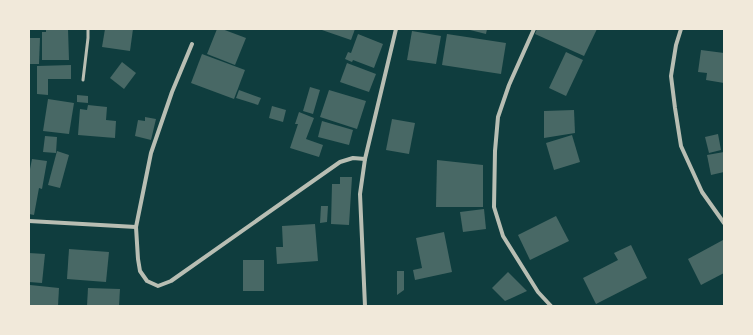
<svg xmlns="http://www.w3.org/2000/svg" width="753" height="335" viewBox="0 0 753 335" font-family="Overpass,sans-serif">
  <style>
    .building { fill: #486865 }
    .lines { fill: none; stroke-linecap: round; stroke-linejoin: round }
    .service { stroke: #b8beb3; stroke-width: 3 }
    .minor { stroke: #b8beb3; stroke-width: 4 }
  </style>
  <rect width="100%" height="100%" fill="#0f3d3e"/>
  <g class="building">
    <path d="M46 29H68L69 60H42V32H46Z"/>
    <path d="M105 29H133L130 51 102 47Z"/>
    <path d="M217 29H222L246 38 235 65 207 54Z"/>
    <path d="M319 29H355L351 40Z"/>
    <path d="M466 29H487L486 34Z"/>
    <path d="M537 29H597L584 56 535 34Z"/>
    <path d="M412 31 441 36 436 64 407 60Z"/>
    <path d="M358 34 383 44 374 68 353 60 352 62 345 59 348 52 351 53Z"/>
    <path d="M447 34 506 43 501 74 442 65Z"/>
    <path d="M29 38H40L39 64H29Z"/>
    <path d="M701 50 724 53V83L706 80 707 73 698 72Z"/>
    <path d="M566 52 583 60 566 96 549 88Z"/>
    <path d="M202 54 245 70 234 99 191 83Z"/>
    <path d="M122 62 136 73 124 89 110 78Z"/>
    <path d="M347 63 376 74 369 92 340 82Z"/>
    <path d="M71 65V79H48V95L37 94V66Z"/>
    <path d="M310 87 320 90 313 114 303 111Z"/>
    <path d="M239 90 261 98 258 105 236 98Z"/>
    <path d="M329 90 366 101 357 129 320 117Z"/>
    <path d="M77 95 88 96V103L77 102Z"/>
    <path d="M48 99 74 103 69 134 43 131Z"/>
    <path d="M88 105 107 107 106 120 116 121 115 138 78 135 80 109 87 110Z"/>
    <path d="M272 106 286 110 283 122 269 118Z"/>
    <path d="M574 110 575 133 544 138V111Z"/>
    <path d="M299 112 314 118 306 139 323 145 319 157 290 148 298 124H295Z"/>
    <path d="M145 117 156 119 151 140 135 136 138 120 145 121Z"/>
    <path d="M392 119 415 123 409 154 386 150Z"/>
    <path d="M322 121 353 130 349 145 318 137Z"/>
    <path d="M718 134 721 150 709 153 705 137Z"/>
    <path d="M572 135 580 162 554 170 546 143Z"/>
    <path d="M45 136 57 137 56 153 43 152Z"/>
    <path d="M57 151 69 155 60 188 48 185Z"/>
    <path d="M724 152V172L711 175 707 155Z"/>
    <path d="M32 159 47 161 42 189 39 188 34 215 29 214V174Z"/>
    <path d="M437 160 483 165V207H436Z"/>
    <path d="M340 177H352L349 225 331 224 332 184H340Z"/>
    <path d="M321 206H328L327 222 320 223Z"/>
    <path d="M484 209 486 229 463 232 460 212Z"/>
    <path d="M556 216 569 241 530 260 518 235Z"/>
    <path d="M315 224 318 261 277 264 276 247H283L282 226Z"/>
    <path d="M444 232 452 272 415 280 413 270 422 268 416 238Z"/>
    <path d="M723 240 724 273 701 285 688 259Z"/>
    <path d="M631 245 647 278 596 304 583 278 618 260 614 253Z"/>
    <path d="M69 249 109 252 106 282 67 279Z"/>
    <path d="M29 253 45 254 42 283 29 282Z"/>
    <rect x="243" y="260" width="21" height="31"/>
    <path d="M397 271H404V290L397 295Z"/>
    <path d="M508 272 527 291 505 301 492 288Z"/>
    <path d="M30 285 59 288 58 306H29Z"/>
    <path d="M88 288 120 289 119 306H87Z"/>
  </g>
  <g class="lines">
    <path class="service" d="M83 80 88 38V29"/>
    <g class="minor">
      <path d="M534 29 509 85 498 117 495 151 494 207 503 236 538 292 551 306"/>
      <path d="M681 29 676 45 671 76 675 108 681 146 702 192 724 223"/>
      <path d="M192 44 172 92 151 153 136 227 138 259 140 271 147 281 158 286 171 281 340 162 353 158 365 159"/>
      <path d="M29 221 136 227"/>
      <path d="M365 306 360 194 365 159 396 29"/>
    </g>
  </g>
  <rect width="753" height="335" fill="none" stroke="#f1e9da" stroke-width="60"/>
</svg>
